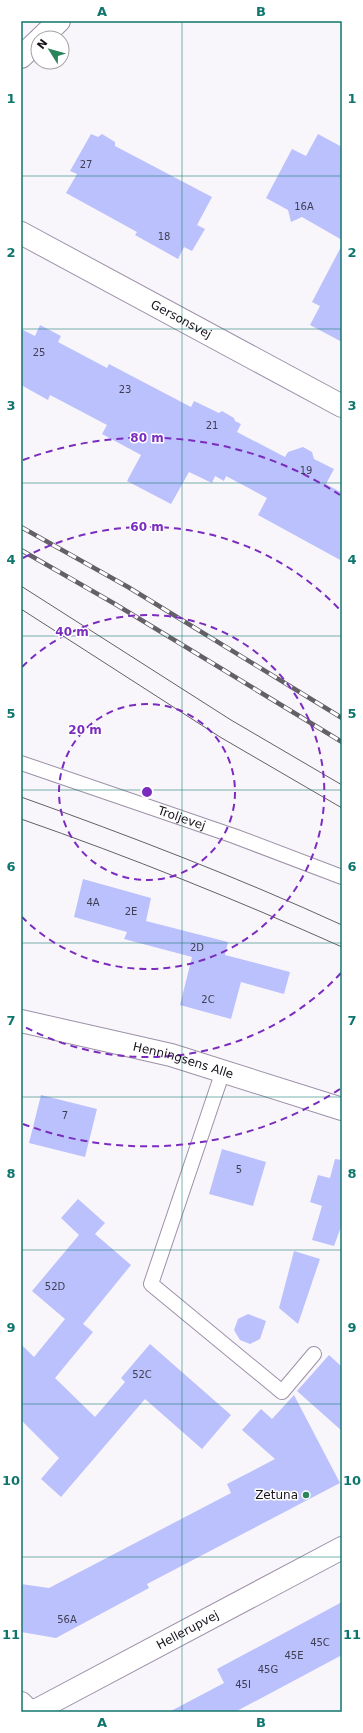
<svg xmlns="http://www.w3.org/2000/svg" width="363" height="1733" viewBox="0 0 363 1733" font-family="'DejaVu Sans',sans-serif">
  <style>
    .building { fill: #bbc1fc }
    .lines { fill: none; stroke-linecap: round; stroke-linejoin: round }
    .service-casing { stroke: #9d90a8; stroke-width: 16 }
    .minor-casing { stroke: #9d90a8; stroke-width: 24 }
    .tertiary-casing { stroke: #9d90a8; stroke-width: 24 }
    .service { stroke: #fff; stroke-width: 14 }
    .minor { stroke: #fff; stroke-width: 22 }
    .tertiary { stroke: #fff; stroke-width: 22 }
    .tram { stroke: #646068; stroke-width: 1 }
    .rail-casing { stroke: #646068; stroke-width: 4.5 }
    .rail { stroke: #fff; stroke-width: 3; stroke-dasharray: 9; stroke-linecap: butt }
    .grid { fill: none; stroke: #0f766e; stroke-width: 1; stroke-opacity: 0.55 }
    .ring { fill: none; stroke: #7b2cbf; stroke-width: 2; stroke-dasharray: 7 5 }
    .poi-dot { fill: #2c855a; stroke: #fff; stroke-width: 1.5 }
    .labels { text-anchor: middle; dominant-baseline: central; stroke-width: 3; stroke-linejoin: round; paint-order: stroke }
    .number-label { font-size: 10px; fill: #403e53 }
    .street-label { font-size: 12px; fill: #17121b; stroke: #fff }
    .poi-label { font-size: 12px; fill: #17121b; stroke: #fff; text-anchor: end }
    .centre { fill: #7b2cbf; stroke: #fff; stroke-width: 2 }
    .ring-label { font-size: 12px; text-anchor: middle; font-weight: bold; fill: #7b2cbf; stroke: #fff; stroke-width: 3; stroke-linejoin: round; paint-order: stroke }
    .neatline { fill: none; stroke: #0f766e; stroke-width: 1.5 }
    .grid-label { font-size: 13px; text-anchor: middle; font-weight: bold; fill: #0f766e }
  </style>
  <rect width="100%" height="100%" fill="#f9f6fb"/>
  <g class="building">
    <path d="M91 134 98 137 102 134 115 142V146L212 197 197 225 205 229 192 251 184 247 178 259 135 235 137 232 66 193 77 174 70 171Z"/>
    <path d="M318 134 342 147V240L302 217 291 222 288 210 266 198 292 149 306 156Z"/>
    <path d="M342 245V342L310 325 320 306 312 302Z"/>
    <path d="M40 325 61 336 58 342 107 368 109 364 191 407 194 401 219 413 222 411 234 418 235 421 241 424 237 432 285 457 288 452 303 447 312 452 314 459 334 469 326 484 342 493V561L258 515 267 498 226 476 224 481 215 476 212 483 189 472 171 504 127 481 141 455 102 434 107 425 50 395 48 400 21 385V329L35 336Z"/>
    <path d="M83 879 151 898 146 921 228 942 225 955 290 972 284 994 241 982 231 1019 180 1005 192 957 124 939 127 932 74 917Z"/>
    <path d="M41 1095 97 1109 85 1157 29 1143Z"/>
    <path d="M222 1149 266 1162 253 1206 209 1194Z"/>
    <path d="M335 1159 342 1160V1224L334 1246 312 1240 322 1206 310 1202 318 1175 330 1178Z"/>
    <path d="M78 1199 105 1223 95 1234 131 1265 83 1324 93 1332 55 1378 95 1417 125 1382 121 1378 150 1344 231 1415 202 1449 145 1399 61 1497 41 1479 59 1458 21 1420V1344L34 1357 65 1319 32 1291 79 1235 61 1218Z"/>
    <path d="M294 1251 320 1259 298 1324 279 1308Z"/>
    <path d="M248 1314 266 1321 260 1339 250 1344 240 1340 234 1330 238 1319Z"/>
    <path d="M329 1355 342 1367V1431L297 1391Z"/>
    <path d="M294 1395 340 1483 147 1584 149 1588 56 1638 21 1632V1584L49 1588 231 1493 227 1484 275 1459 242 1430 261 1409 272 1419Z"/>
    <path d="M342 1602V1655L235 1712H169L224 1683 217 1669Z"/>
  </g>
  <g class="lines">
    <defs>
      <g id="service">
        <path id="s1" d="M21 763 234 836 342 877"/>
        <path d="M223 1071 151 1284 282 1392 314 1354"/>
      </g>
      <g id="minor">
        <path d="M41 38 59 21"/>
        <path d="M21 57 38 41"/>
        <path id="s2" d="M21 1021 171 1055 342 1109"/>
        <path d="M21 1703 30 1712"/>
      </g>
      <g id="tertiary">
        <path id="s3" d="M21 233 342 406"/>
        <path id="s4" d="M33 1712 342 1548"/>
      </g>
    </defs>
    <use href="#service" class="service-casing"/>
    <use href="#minor" class="minor-casing"/>
    <use href="#tertiary" class="tertiary-casing"/>
    <use href="#service" class="service"/>
    <use href="#minor" class="minor"/>
    <use href="#tertiary" class="tertiary"/>
    <g class="tram">
      <path d="M21 586 231 720 342 785"/>
      <path d="M21 609 220 737 342 808"/>
      <path d="M21 797C130 836 237 877 342 925"/>
      <path d="M21 819C130 857 237 900 342 947"/>
    </g>
    <defs>
      <g id="rail">
        <path d="M21 527 128 587 342 718"/>
        <path d="M21 550 115 604 342 742"/>
      </g>
    </defs>
    <use href="#rail" class="rail-casing"/>
    <use href="#rail" class="rail"/>
  </g>
  <path class="grid" d="M182 21V1712M21 176H342M21 329H342M21 483H342M21 636H342M21 790H342M21 943H342M21 1097H342M21 1250H342M21 1404H342M21 1557H342"/>
  <g class="ring">
    <circle cx="147" cy="792" r="88"/>
    <path d="M22 667A177 177 0 1 1 22 917"/>
    <path d="M341 973A265 265 0 0 1 23 1026M23 558A265 265 0 0 1 341 611"/>
    <path d="M340 1089A354 354 0 0 1 23 1124M23 460A354 354 0 0 1 340 495"/>
  </g>
  <circle class="poi-dot" cx="306" cy="1495" r="4"/>
  <g class="labels">
    <g class="number-label">
      <text x="86" y="164">27</text>
      <text x="304" y="206">16A</text>
      <text x="164" y="236">18</text>
      <text x="39" y="352">25</text>
      <text x="125" y="389">23</text>
      <text x="212" y="425">21</text>
      <text x="306" y="470">19</text>
      <text x="93" y="902">4A</text>
      <text x="131" y="911">2E</text>
      <text x="197" y="947">2D</text>
      <text x="208" y="999">2C</text>
      <text x="65" y="1115">7</text>
      <text x="239" y="1169">5</text>
      <text x="55" y="1286">52D</text>
      <text x="142" y="1374">52C</text>
      <text x="67" y="1619">56A</text>
      <text x="320" y="1642">45C</text>
      <text x="294" y="1655">45E</text>
      <text x="268" y="1669">45G</text>
      <text x="243" y="1684">45I</text>
    </g>
    <g class="street-label">
      <text stroke="none"><textPath href="#s3" startOffset="182">Gersonsvej</textPath></text>
      <text stroke="none"><textPath href="#s1" startOffset="170">Troljevej</textPath></text>
      <text stroke="none"><textPath href="#s2" startOffset="167">Henningsens Alle</textPath></text>
      <text stroke="none"><textPath href="#s4" startOffset="175">Hellerupvej</textPath></text>
    </g>
    <g class="poi-label">
      <text x="298" y="1495">Zetuna</text>
    </g>
  </g>
  <circle cx="147" cy="792" r="6" class="centre"/>
  <g class="ring-label">
    <text x="147" y="442">80 m</text>
    <text x="147" y="531">60 m</text>
    <text x="72" y="636">40 m</text>
    <text x="85" y="734">20 m</text>
  </g>
  <rect width="363" height="1733" fill="none" stroke="#ffffff" stroke-width="44"/>
  <g transform="translate(50 50) rotate(307)"><circle r="19" fill="#ffffff" stroke="#a2a0a4"/>
  <path d="M0-3L7 15L0 10L-7 15Z" fill="#2c855a"/>
  <text y="-6" font-size="11" font-weight="bold" text-anchor="middle" fill="#17121b">N</text>
  </g>
  <rect x="22" y="22" width="319" height="1689" class="neatline"/>
  <g class="grid-label">
    <text x="102" y="16">A</text>
    <text x="261" y="16">B</text>
    <text x="11" y="103">1</text>
    <text x="352" y="103">1</text>
    <text x="11" y="257">2</text>
    <text x="352" y="257">2</text>
    <text x="11" y="410">3</text>
    <text x="352" y="410">3</text>
    <text x="11" y="564">4</text>
    <text x="352" y="564">4</text>
    <text x="11" y="718">5</text>
    <text x="352" y="718">5</text>
    <text x="11" y="871">6</text>
    <text x="352" y="871">6</text>
    <text x="11" y="1025">7</text>
    <text x="352" y="1025">7</text>
    <text x="11" y="1178">8</text>
    <text x="352" y="1178">8</text>
    <text x="11" y="1332">9</text>
    <text x="352" y="1332">9</text>
    <text x="11" y="1485">10</text>
    <text x="352" y="1485">10</text>
    <text x="11" y="1639">11</text>
    <text x="352" y="1639">11</text>
    <text x="102" y="1727">A</text>
    <text x="261" y="1727">B</text>
  </g>
</svg>
